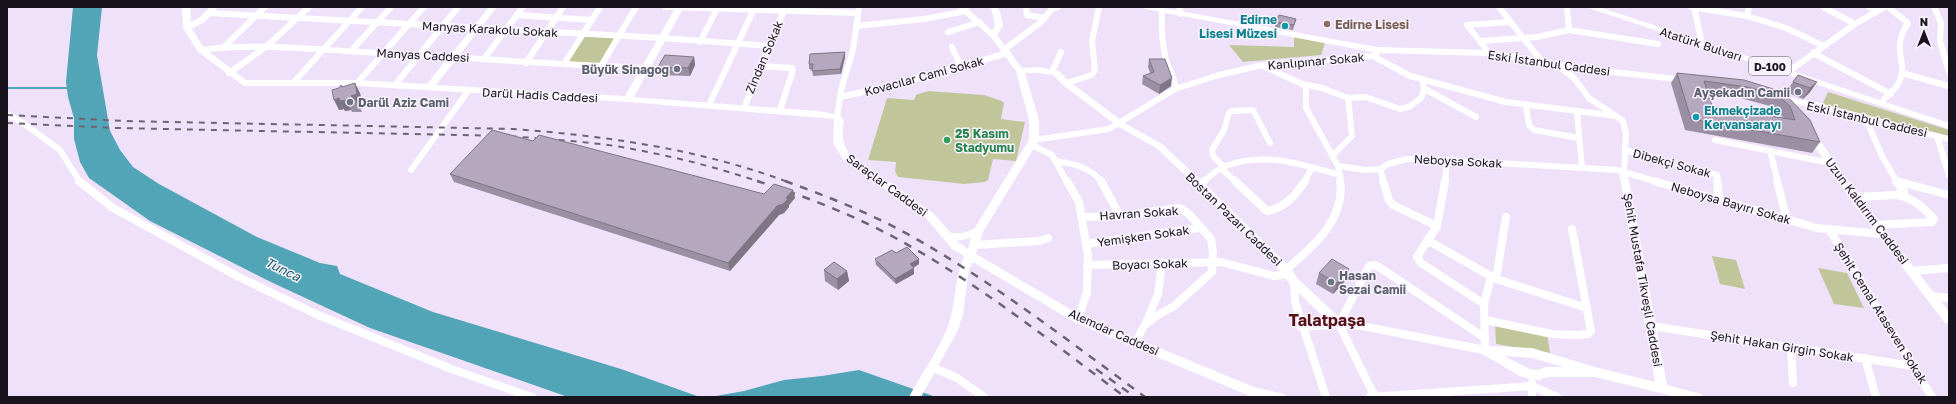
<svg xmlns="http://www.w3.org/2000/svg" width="1956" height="404" viewBox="0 0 1956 404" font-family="'Golos Text',sans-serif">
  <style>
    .green { fill: #c1c69a }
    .water { fill: #51a5b6 }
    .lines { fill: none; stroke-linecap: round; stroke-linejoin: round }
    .stream { stroke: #51a5b6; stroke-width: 2 }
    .street-far1 { stroke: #fff; stroke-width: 6 }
    .street { stroke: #fff; stroke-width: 8 }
    .secondary { fill: #fff; fill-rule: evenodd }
    .primary { fill: #fff; fill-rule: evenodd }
    .rail-far1 { stroke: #6d6473; stroke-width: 2; stroke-dasharray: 6 6; stroke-linecap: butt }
    .rail { stroke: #6d6473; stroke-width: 2.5; stroke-dasharray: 8 8; stroke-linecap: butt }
    .wall { fill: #9b90a3; fill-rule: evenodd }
    .shaded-wall { fill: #7e7585 }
    .building { fill: #b4a7be; stroke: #7e7585; fill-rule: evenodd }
    .education-dot { fill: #8d6e63; stroke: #f8f2fc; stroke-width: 1.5 }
    .culture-dot { fill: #0f9aa8; stroke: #f8f2fc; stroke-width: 1.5 }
    .worship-dot { fill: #6b7280; stroke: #f8f2fc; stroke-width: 1.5 }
    .leisure-dot { fill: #2e9e5b; stroke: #f8f2fc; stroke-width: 1.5 }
    .labels { text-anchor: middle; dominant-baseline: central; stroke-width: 3; stroke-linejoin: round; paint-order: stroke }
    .shield { fill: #f8f2fc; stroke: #5b565f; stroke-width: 1 }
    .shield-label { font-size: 11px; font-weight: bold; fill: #18131c }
    .culture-label { font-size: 12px; font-weight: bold; fill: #0d838f; stroke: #f8f2fc; text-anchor: end }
    .education-label { font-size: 12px; font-weight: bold; fill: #785e54; stroke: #f8f2fc; text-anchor: start }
    .street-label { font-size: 12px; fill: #18131c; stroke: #f8f2fc }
    .worship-label { font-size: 12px; font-weight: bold; fill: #5b616d; stroke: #f8f2fc; text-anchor: end }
    .leisure-label { font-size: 12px; font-weight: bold; fill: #27864d; stroke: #f8f2fc; text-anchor: start }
    .water-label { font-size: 13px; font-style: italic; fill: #155c68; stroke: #f8f2fc }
    .district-label { font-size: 16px; font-weight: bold; fill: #561117; stroke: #f8f2fc }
  </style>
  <rect width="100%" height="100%" fill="#efe1fa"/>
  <g class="green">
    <path d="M584 36 616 38 601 65 567 63Z"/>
    <path d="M1294 37 1325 43 1321 55 1243 62 1229 45 1294 47Z"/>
    <path d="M928 91 984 95 1002 101 1004 103 1001 119 1025 122 1016 161 993 159 988 180 985 182 964 184 898 177 895 171 896 162 868 160 887 98 914 100 916 95Z"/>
    <path d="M1828 92 1949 130V138L1822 105Z"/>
    <path d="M1712 256 1736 260 1745 289 1720 284Z"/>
    <path d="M1818 268 1847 273 1864 308 1834 304Z"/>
    <path d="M1495 326 1547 334 1550 353 1496 344Z"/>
  </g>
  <g class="water">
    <path d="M73 7H102L97 55 110 131 120 150 133 167 159 184 257 237 320 263 337 266 340 274 433 312 621 369 700 397H568L370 328 273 283 150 221 89 178 80 162 74 139V118L68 97 66 82Z"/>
    <path d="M859 370 936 397H710L744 391 784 380 822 376Z"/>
  </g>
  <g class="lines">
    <path class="stream" d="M7 88H68"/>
    <g class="street-far1">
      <path d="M665 7 858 13"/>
      <path d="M961 7 993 35"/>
      <path d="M1026 7 1027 15 1044 18"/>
      <path d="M1179 7 1181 14"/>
      <path d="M1499 7 1542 62"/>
      <path d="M1567 7 1569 30"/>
      <path d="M1691 7 1747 16 1749 7"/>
      <path d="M1694 7 1701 39"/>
      <path d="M1823 7 1855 24"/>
      <path d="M1869 7 1877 10"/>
      <path d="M1934 7 1941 23 1940 41 1949 72"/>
      <path d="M1162 10C1161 27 1162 43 1166 60 1169 69 1176 79 1175 89"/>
      <path d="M209 13 662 38 770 46"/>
      <path d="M517 15 592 20"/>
      <path d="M1747 16 1786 28 1824 46"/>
      <path d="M1467 25 1510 22"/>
      <path d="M1467 25 1489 53"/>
      <path d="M856 26 924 19 967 11"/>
      <path d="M948 32 980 22"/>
      <path d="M1481 41 1537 37 1569 30 1658 44"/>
      <path d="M700 42 718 7"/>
      <path d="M224 47 265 7"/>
      <path d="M952 47 961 67"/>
      <path d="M1005 49 1040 23 1052 9 1058 7"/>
      <path d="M201 50C254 43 308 49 361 52 456 57 550 64 645 68"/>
      <path d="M351 51 391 7"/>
      <path d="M1813 53 1891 94"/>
      <path d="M1373 56 1410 76 1506 102 1616 116"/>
      <path d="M484 59 523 7"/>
      <path d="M526 63 563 7"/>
      <path d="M564 64 600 7"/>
      <path d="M1557 65 1574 78 1589 98 1623 121 1626 134 1624 172"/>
      <path d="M601 66 636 7"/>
      <path d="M760 66 792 68 793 70 780 110"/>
      <path d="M1263 66 1302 84 1322 88 1348 98 1365 97 1400 109 1409 107 1421 98 1424 91 1423 81"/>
      <path d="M1792 69 1855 24 1885 7"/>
      <path d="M1052 72 1061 52"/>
      <path d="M229 73 266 47 309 7"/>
      <path d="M1902 73 1949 86"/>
      <path d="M294 82 362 7"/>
      <path d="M357 83 424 7"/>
      <path d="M1066 83 1092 75 1095 70 1092 41 1099 7"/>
      <path d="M1302 84 1306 88V108L1338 166 1341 182"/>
      <path d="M395 85 458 7"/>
      <path d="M1425 89 1476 117"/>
      <path d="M840 97 890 86 1008 53"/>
      <path d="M1884 99C1890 93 1897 88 1900 80 1908 59 1890 50 1908 23L1888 7"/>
      <path d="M709 105 754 9"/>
      <path d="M1526 106 1529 125 1534 130 1579 138"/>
      <path d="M744 108 785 8"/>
      <path d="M1577 112 1582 168"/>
      <path d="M7 114 23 123 60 150 80 182"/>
      <path d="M837 117 841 90 853 50 859 7"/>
      <path d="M1865 117 1882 156 1897 182"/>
      <path d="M1937 136 1949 175"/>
      <path d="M1034 140 1109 129 1175 89 1219 75 1263 65 1373 56 1377 53V50"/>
      <path d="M1715 140 1830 163"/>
      <path d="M1032 145 1052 155 1067 182"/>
      <path d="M1625 150 1717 175 1718 182"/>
      <path d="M1770 151 1778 182"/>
      <path d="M1332 156 1352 136 1348 98"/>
      <path d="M1056 161C1074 164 1090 167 1102 182"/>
      <path d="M1338 166 1366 170 1380 169 1388 164 1407 159H1428L1617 170 1658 182"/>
      <path d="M1224 167 1213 156 1212 150 1224 130 1229 113 1232 111 1253 110 1270 143"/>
      <path d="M1222 169 1236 182"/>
      <path d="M1380 169 1384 182"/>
      <path d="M411 170 468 91"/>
      <path d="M1896 181 1899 182"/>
      <path d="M1203 182C1210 176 1217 169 1226 166 1264 151 1303 165 1340 175"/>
      <path d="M1304 182 1312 168"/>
      <path d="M1445 182 1447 160"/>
    </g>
    <g class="street">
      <path d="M79 181 113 208 239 277 318 315 454 370 532 397"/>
      <path d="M1067 181 1079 202 1088 256 1087 292 1078 319"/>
      <path d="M1101 181 1120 216"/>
      <path d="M1235 181 1267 211C1285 208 1295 196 1305 181"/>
      <path d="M1383 181 1389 200 1393 205 1437 226"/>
      <path d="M1445 181 1437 226 1417 257 1421 263 1484 304"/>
      <path d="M1654 181 1817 228 1882 234"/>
      <path d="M1717 181 1719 200"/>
      <path d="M1777 181 1787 220"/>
      <path d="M1896 181 1949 195"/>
      <path d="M1200 184 1204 181"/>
      <path d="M1854 197 1896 195 1904 191 1896 181"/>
      <path d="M1083 217 1120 216 1179 208 1182 209 1190 215 1211 239 1213 253 1212 272 1174 306 1155 317 1144 326 1135 343"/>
      <path d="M1875 225 1932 222 1934 219C1923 207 1913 198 1897 195"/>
      <path d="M1829 229 1932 397"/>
      <path d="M1427 240 1496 279 1587 308"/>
      <path d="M1086 244 1199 228"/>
      <path d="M975 245 1039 241 1048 238"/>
      <path d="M1087 265 1221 262 1274 276 1290 274"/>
      <path d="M1286 270C1312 247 1346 220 1340 181"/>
      <path d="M1911 271 1949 268"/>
      <path d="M1496 279 1506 217"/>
      <path d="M1294 282 1295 302 1326 397"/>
      <path d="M1931 296 1949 298"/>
      <path d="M1485 320 1552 334 1578 335 1588 334 1591 331 1572 229"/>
      <path d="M1146 323 1158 294 1162 263"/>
      <path d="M1651 326 1913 366"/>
      <path d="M1791 347 1793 383"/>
      <path d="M1485 350 1484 304 1491 277"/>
      <path d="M1865 358 1876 397"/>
      <path d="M932 367 957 378 984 397"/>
      <path d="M1532 383V397"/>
      <path d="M1370 397 1532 386 1557 397"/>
      <path d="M1375 397 1339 324 1369 266 1375 265 1385 271 1485 338"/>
    </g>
    <g class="secondary">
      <path d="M182 7H190L191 22 200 17 210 7H218L206 21 192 29 204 48 246 80H357L427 84 489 7H497L436 85 625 96 676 7H684L634 97 818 111 840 115 844 120C842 136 841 141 850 155L933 213 951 233H962L974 229 1029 140V120L1016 71 989 35 995 26 992 11 989 7H997L1000 11 1003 26 997 35 1022 68 1038 67 1059 71 1069 81 1123 122 1162 144 1203 182 1290 267 1298 279 1342 320 1362 322 1486 346 1532 348 1595 367 1655 382 1619 172 1621 170H1627L1667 385 1701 394 1703 397H1677L1595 377H1547L1539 380H1532L1520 376 1482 354 1362 330 1339 328 1302 331 1298 330 1296 327 1298 324 1302 323 1328 321 1290 285 1282 273 1197 186 1156 148 1117 126 1063 85 1053 75 1038 73H1025L1039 120V140L983 232 976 254 1082 316 1254 387 1284 394 1286 397H1252L1074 322 973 262 969 269 963 314 958 330 921 397H909C921 374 937 353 947 329 956 305 954 279 964 256L952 249 925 217 843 159 833 143 834 119 628 102 357 86H244L198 52 183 28ZM971 238 968 249 957 241ZM1504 356 1532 358 1564 367H1546L1538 370H1532Z"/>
      <path d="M1141 7H1158L1377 47 1489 50 1584 66 1687 77 1691 80 1687 83 1584 72 1489 56 1377 53 1145 9Z"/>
      <path d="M1780 96 1815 102 1949 136V142L1815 108 1777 101 1776 99 1777 97Z"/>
      <path d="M1811 131 1814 132 1858 195 1949 312V324L1945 323 1850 199 1806 134Z"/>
    </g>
    <path class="primary" d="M1586 7H1599L1949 123V129Z"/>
    <g class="rail-far1">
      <path d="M7 115 125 121 513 129C607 136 699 149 788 182"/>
      <path d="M7 123 117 128 509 136C544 139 580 141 615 146 664 154 713 166 760 182"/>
    </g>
    <g class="rail">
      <path d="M757 181C811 198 866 220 915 249 989 292 1057 346 1125 397"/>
      <path d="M785 181C829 197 872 214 913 237 994 283 1070 342 1145 397"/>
      <path d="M1096 369 1135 397"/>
    </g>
  </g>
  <g class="wall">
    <path d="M1296 19 1293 30 1275 27 1276 22Z"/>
    <path d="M845 52V57L841 74 813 76 812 70 809 69V64Z"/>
    <path d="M694 57 695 65 690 76 660 75 658 67Z"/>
    <path d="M1149 59 1171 86 1159 94 1142 84 1143 76 1150 73 1148 67Z"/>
    <path d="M1677 73 1783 92 1820 142 1812 153 1685 130 1671 83ZM1708 93 1740 98 1770 106 1783 117 1784 118 1712 106Z"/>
    <path d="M1793 82H1817L1810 92 1803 99 1786 92Z"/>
    <path d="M342 87 360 93 362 104 359 105 362 112H352L351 110 345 111 344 109 339 110Z"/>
    <path d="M533 141 764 194 793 190 795 198 789 205V207L784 213 779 215 730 271 454 182 450 174Z"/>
    <path d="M896 253 919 259V264L913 268 914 274 896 284 876 265 875 259Z"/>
    <path d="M824 270 847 271 849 281 838 290 825 281Z"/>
    <path d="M1319 273 1346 280 1333 294 1316 284Z"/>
  </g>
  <g class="shaded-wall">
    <path d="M845 52V57L841 74 840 69Z"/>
    <path d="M694 57 695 65 690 76 688 68Z"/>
    <path d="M1172 78 1171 86 1159 94 1160 85Z"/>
    <path d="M1817 82 1810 92 1803 99 1810 88Z"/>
    <path d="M355 83 360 93 362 104 359 105 357 102 351 96Z"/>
    <path d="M339 98 346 100 351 110 345 111 344 109 339 110 334 100Z"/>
    <path d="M793 190 795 198 789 205V207L784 213 779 215 730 271 728 263 777 206Z"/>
    <path d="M919 259V264L910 270V264Z"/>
    <path d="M914 268V274L896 284 895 279Z"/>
    <path d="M1349 269 1346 280 1333 294 1337 283Z"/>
    <path d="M847 271 849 281 838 290 837 279Z"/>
  </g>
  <g class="building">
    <path d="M1279 15 1296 19 1294 25 1276 22Z"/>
    <path d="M845 52 840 69 812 71 813 64H809L810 54Z"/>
    <path d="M665 55 694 57 688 68 658 67Z"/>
    <path d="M1149 59H1165L1172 78 1160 85 1143 76 1154 72Z"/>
    <path d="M1677 73 1744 80 1783 92 1810 120 1820 142 1691 119ZM1704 81 1747 87 1777 95 1790 106 1795 120 1712 106Z"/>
    <path d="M1798 75 1817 82 1810 88 1793 82Z"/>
    <path d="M355 83 357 94 351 96 357 102H347L346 100 340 101 339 98 334 100 332 90 339 88 341 85 342 87Z"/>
    <path d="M492 130 533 141 539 135 764 194 774 184 793 190 786 198 788 199 783 204 777 206 728 263 450 174Z"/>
    <path d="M907 247 919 259 910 264 914 268 895 279 875 259 892 250 896 253Z"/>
    <path d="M1332 259 1349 269 1337 283 1319 273Z"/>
    <path d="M834 262 847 271 837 279 824 270Z"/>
  </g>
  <circle class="education-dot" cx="1327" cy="24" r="4"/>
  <g class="culture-dot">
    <circle cx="1285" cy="26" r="4"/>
    <circle cx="1696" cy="117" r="4"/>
  </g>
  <g class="worship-dot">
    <circle cx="677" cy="69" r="4"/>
    <circle cx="1798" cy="92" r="4"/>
    <circle cx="350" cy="102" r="4"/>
    <circle cx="1331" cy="282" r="4"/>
  </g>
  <circle class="leisure-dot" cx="947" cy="140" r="4"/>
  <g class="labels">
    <rect class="shield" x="1749" y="57" width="42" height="18" rx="3"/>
    <g class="shield-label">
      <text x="1770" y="66">D-100</text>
    </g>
    <g class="culture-label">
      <text x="1277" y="19">Edirne<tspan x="1277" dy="14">Lisesi Müzesi</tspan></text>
      <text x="1704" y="110" text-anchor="start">Ekmekçizade<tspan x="1704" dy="14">Kervansarayı</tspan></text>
    </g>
    <g class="education-label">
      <text x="1335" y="24">Edirne Lisesi</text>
    </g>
    <g class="street-label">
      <text transform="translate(490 29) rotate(3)">Manyas Karakolu Sokak</text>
      <text transform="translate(1701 44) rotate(18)">Atatürk Bulvarı</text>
      <text transform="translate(423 55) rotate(3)">Manyas Caddesi</text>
      <text transform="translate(764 57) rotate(-67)">Zindan Sokak</text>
      <text transform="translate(1316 61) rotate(-5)">Kanlıpınar Sokak</text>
      <text transform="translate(1549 63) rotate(8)">Eski İstanbul Caddesi</text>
      <text transform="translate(924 76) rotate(-15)">Kovacılar Cami Sokak</text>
      <text transform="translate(540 95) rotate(3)">Darül Hadis Caddesi</text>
      <text transform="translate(1867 119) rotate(13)">Eski İstanbul Caddesi</text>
      <text transform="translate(1458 161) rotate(3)">Neboysa Sokak</text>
      <text transform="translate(1672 163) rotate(15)">Dibekçi Sokak</text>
      <text transform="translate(887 185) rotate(36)">Saraçlar Caddesi</text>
      <text transform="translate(1731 203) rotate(16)">Neboysa Bayırı Sokak</text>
      <text transform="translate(1867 211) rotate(53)">Uzun Kaldırım Caddesi</text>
      <text transform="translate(1139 213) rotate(-4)">Havran Sokak</text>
      <text transform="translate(1234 219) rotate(44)">Bostan Pazarı Caddesi</text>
      <text transform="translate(1143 236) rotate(-8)">Yemişken Sokak</text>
      <text transform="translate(1150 264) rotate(-2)">Boyacı Sokak</text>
      <text transform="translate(1643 280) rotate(80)">Şehit Mustafa Tikveşli Caddesi</text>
      <text transform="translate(1881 313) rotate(58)">Şehit Cemal Ataseven Sokak</text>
      <text transform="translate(1114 332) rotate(24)">Alemdar Caddesi</text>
      <text transform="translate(1782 346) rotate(9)">Şehit Hakan Girgin Sokak</text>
    </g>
    <g class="worship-label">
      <text x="669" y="69">Büyük Sinagog</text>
      <text x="1790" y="92">Ayşekadın Camii</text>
      <text x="358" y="102" text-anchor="start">Darül Aziz Cami</text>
      <text x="1339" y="275" text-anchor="start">Hasan<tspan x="1339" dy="14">Sezai Camii</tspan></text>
    </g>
    <g class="leisure-label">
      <text x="955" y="133">25 Kasım<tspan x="955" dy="14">Stadyumu</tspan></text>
    </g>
    <g class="water-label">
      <text transform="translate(283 269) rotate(26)">Tunca</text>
    </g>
    <g class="district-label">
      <text x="1327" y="320">Talatpaşa</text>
    </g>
  </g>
  <rect width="1956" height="404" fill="none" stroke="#18131c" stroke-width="16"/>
  <g transform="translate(1924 32)" stroke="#f8f2fc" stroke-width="3" paint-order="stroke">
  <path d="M0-3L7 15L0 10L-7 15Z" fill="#18131c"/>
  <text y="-6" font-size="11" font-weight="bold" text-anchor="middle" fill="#18131c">N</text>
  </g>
</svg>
